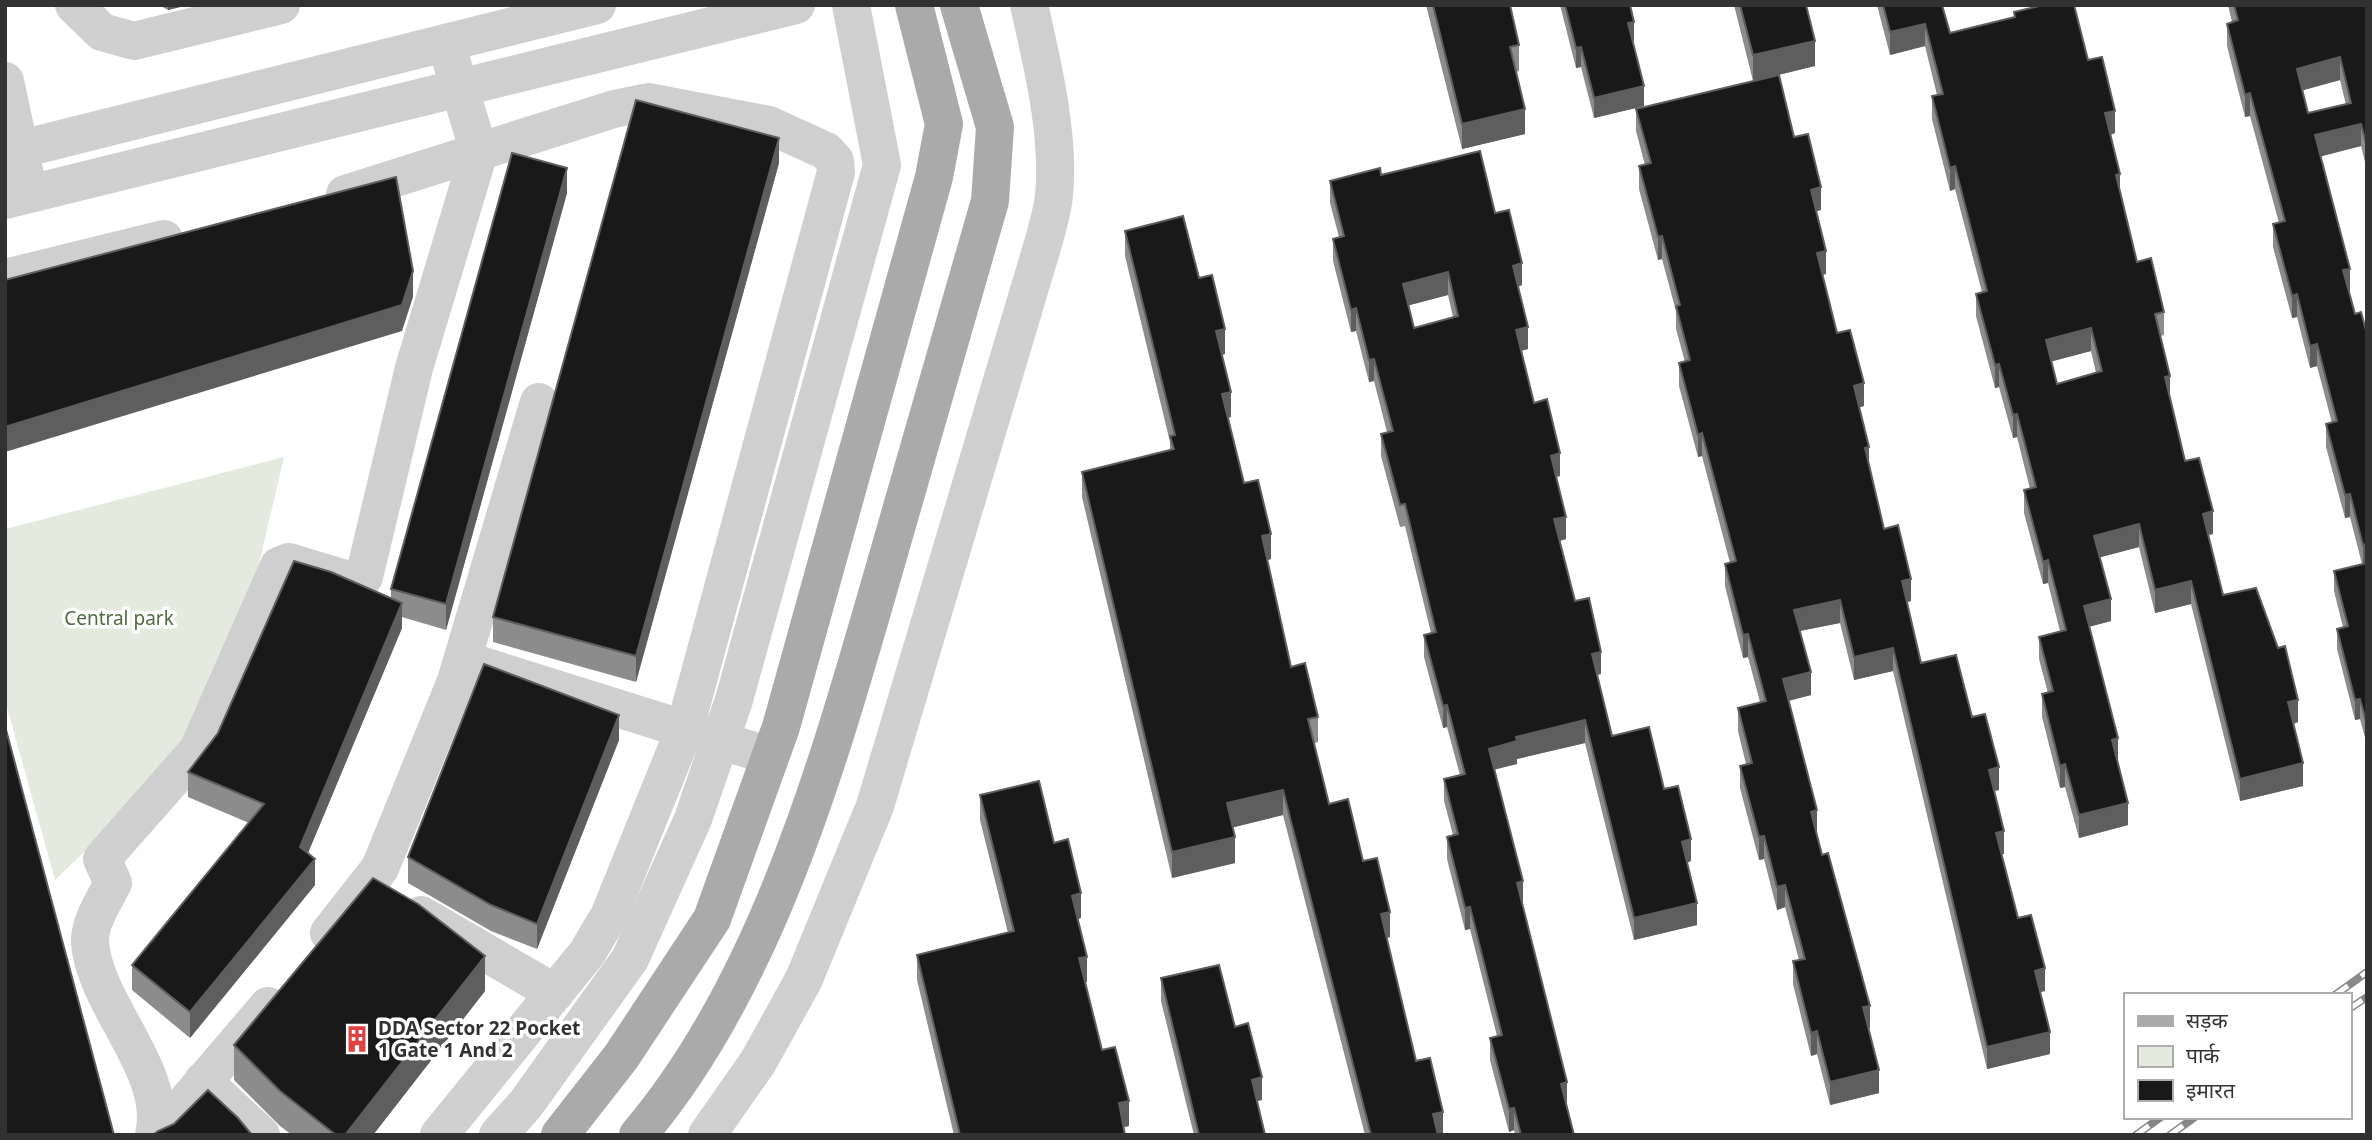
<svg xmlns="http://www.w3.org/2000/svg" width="2372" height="1140" viewBox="0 0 2372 1140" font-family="'Noto Sans','Noto Sans Devanagari',sans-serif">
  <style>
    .green { fill: #e4ebde }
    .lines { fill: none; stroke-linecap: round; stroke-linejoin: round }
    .minor { stroke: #cfcfcf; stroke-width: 38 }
    .major { stroke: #aaa; stroke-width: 38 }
    .rail-casing { stroke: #878787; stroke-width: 8 }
    .rail { stroke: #fff; stroke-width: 5; stroke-dasharray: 16; stroke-linecap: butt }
    .wall { fill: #8c8c8c; fill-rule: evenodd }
    .shaded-wall { fill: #5e5e5e }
    .building { fill: #191919; stroke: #5e5e5e; stroke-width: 2; fill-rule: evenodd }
    .labels { text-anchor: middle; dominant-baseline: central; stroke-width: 7; stroke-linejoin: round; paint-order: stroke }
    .park-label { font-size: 19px; fill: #516c41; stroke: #fff }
    .poi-label { font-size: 19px; font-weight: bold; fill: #323232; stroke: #fff; text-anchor: start }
  </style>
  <rect width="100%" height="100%" fill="#fff"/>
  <path class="green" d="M284 457 253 590 190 750 55 880 5 700V529Z"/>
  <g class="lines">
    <g class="minor">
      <path d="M74 5 102 32 134 41 281 5"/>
      <path d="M5 81 25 175"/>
      <path d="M5 153 597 5"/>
      <path d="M345 194 614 109 648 102 769 125 826 151 835 161 836 172 685 728 609 916 587 953 439 1135"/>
      <path d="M5 200 796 5"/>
      <path d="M5 278 164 239"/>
      <path d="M467 661 770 756"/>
      <path d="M421 915 555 993"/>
      <path d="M329 933 380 868 456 681 539 402"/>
      <path d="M203 1081 261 1135"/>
      <path d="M154 1135C169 1071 95 1006 90 943 89 922 104 901 113 883L102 859 198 750 279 566 289 562 358 583 364 577 414 368 479 152 446 43"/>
      <path d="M158 1135 268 1006"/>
      <path d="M498 1135 525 1105 630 959 693 819 734 700 882 165 851 5"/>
      <path d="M707 1135 758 1062 804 979 875 806 1045 237C1048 224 1053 209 1054 195 1060 136 1042 62 1029 5"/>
    </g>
    <g class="major">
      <path d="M560 1135 621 1057 712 919 781 727 934 177 944 124 914 5"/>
      <path d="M638 1135C766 985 828 764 882 577 918 452 954 327 990 201L995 127 959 5"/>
    </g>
    <defs>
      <g id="rail">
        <path d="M2335 995 2367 972"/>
        <path d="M2349 1009 2367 997"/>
        <path d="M2136 1135 2161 1117"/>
        <path d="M2170 1135 2195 1117"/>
      </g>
    </defs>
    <use href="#rail" class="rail-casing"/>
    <use href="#rail" class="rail"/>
  </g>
  <g class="wall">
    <path d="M159 5H188L168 10Z"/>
    <path d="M1426 5H1510L1519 45V71L1516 72 1525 134 1462 149Z"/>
    <path d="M1560 5H1630L1634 41 1632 42 1644 106 1594 118 1581 67 1576 68Z"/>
    <path d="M1734 5H1806L1815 66 1753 81Z"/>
    <path d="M1877 5H1942L1950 33 2014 17V12L2088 60 2115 133 2111 135 2120 193 2137 262 2164 312V335L2160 336 2170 396 2185 461 2213 534 2208 535 2223 595 2298 722 2294 724 2303 786 2240 801 2191 604 2155 613 2139 547 2100 557 2111 621 2089 627 2118 761H2117L2128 825 2079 838 2065 787 2060 788 2042 717V694L2048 693 2039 659V637L2060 631 2048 583 2043 584 2024 513V490L2030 489 2017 437 2013 438 1999 387 1995 388 1976 316V294L1982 292 1955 189 1950 191 1932 119V96L1937 95 1925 46 1890 55ZM2091 351 2096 373 2057 384 2052 361Z"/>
    <path d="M2228 5H2367V170L2361 146 2321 156 2350 291H2349L2355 314 2367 334V745L2360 719 2355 720 2337 649V629L2343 627 2334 591V571L2362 564 2350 517 2345 518 2326 447V424L2332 423 2317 366 2310 368 2297 317 2292 318 2273 247V224L2279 223 2250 116 2245 117 2227 46V24L2232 22ZM2340 80 2346 105 2308 113 2302 90Z"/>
    <path d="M1636 109 1794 137 1821 210 1816 211 1826 274 1822 275 1837 333 1864 406 1859 407 1869 465 1884 529 1911 601 1907 602 1921 663 1972 717 1999 790 1994 791 2004 854H2002L2018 918 2045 991 2040 992 2050 1054 1987 1069 1893 671 1854 680 1840 623 1800 631 1811 695 1789 701 1817 832 1816 833 1870 1028 1869 1029 1879 1093 1830 1105 1817 1054 1811 1056 1793 984V961L1799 960 1785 907 1777 910 1764 859 1759 860 1740 788V766L1746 764 1738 731V708L1760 702 1748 657 1743 658 1725 586V564L1730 563 1702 456 1698 457 1679 386V363L1685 362 1676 329V311L1662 259 1658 260 1639 189V166L1645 165 1636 131Z"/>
    <path d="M779 163 636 682 493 642V617Z"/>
    <path d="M1381 175 1495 213 1522 285 1518 287 1528 349 1521 351 1534 403 1560 476 1556 477 1566 539 1560 541 1575 601 1601 674 1597 675 1612 736 1664 789 1691 861 1687 863 1697 925 1634 940 1585 743 1517 759V764L1495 769 1522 904 1567 1104 1566 1105 1574 1135H1515L1514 1130 1509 1132 1490 1060V1038L1497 1036 1470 929 1465 930 1447 859V837L1453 835 1444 801V779L1460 775 1447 727 1443 728 1424 657V635L1431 633 1405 526 1400 527 1381 456V434L1387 432 1374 381 1369 382 1356 331 1351 332 1333 261V239L1339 237 1330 203V181ZM1448 295 1453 317 1414 328 1408 305Z"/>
    <path d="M567 193 446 630 402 617V628L308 853 315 885 190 1038 132 990V965L249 823 188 797V772L218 733 391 598V589Z"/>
    <path d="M1125 231 1199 278 1225 354 1222 355 1231 417 1228 418 1244 483 1271 559 1267 560 1291 667 1318 717V742L1314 743 1329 804 1363 861 1390 937 1386 938 1416 1061 1443 1135H1365L1283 815 1233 827 1235 863 1172 878 1082 497V472L1170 450V442L1125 256Z"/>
    <path d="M619 740 537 949 491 931 408 883V857Z"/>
    <path d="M980 795 1054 843 1081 918 1078 919 1087 982H1085L1102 1050 1129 1126 1124 1127 1125 1135H954L917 980V955L1008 933 980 820Z"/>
    <path d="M1161 978 1235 1027 1262 1100 1257 1101 1266 1135H1194L1161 1001Z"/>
    <path d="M485 991 373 1135H292L280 1126 234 1080V1045Z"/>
  </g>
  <g class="shaded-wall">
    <path d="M168 5H188L168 10Z"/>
    <path d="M1634 22V41L1628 43V23Z"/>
    <path d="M1925 24V46L1890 55V32Z"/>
    <path d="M1815 41V66L1753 81V55Z"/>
    <path d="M1581 47V67L1576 68V48Z"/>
    <path d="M2340 57V80L2297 92V69Z"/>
    <path d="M1644 86V106L1594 118V98Z"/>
    <path d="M2250 93V116L2245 117V95Z"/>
    <path d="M1525 109V134L1462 149V124Z"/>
    <path d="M2115 111V133L2105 136V113Z"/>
    <path d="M2361 124V146L2315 158V135Z"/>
    <path d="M779 138V163L636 682V656Z"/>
    <path d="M1955 166V189L1950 191V168Z"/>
    <path d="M567 168V193L446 630V604Z"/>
    <path d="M2120 174V197L2116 175Z"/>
    <path d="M1821 187V210L1811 213V190Z"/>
    <path d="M1662 236V259L1658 260V237Z"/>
    <path d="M1826 251V274L1817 276V253Z"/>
    <path d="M1522 263V285L1513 288V266Z"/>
    <path d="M2350 269V291L2343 293V270Z"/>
    <path d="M413 271V297L402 331 5 452V427Z"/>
    <path d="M1448 272V295L1403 307V284Z"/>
    <path d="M2297 294V317L2292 318V296Z"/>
    <path d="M1356 308V331L1351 332V310Z"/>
    <path d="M1528 327V349L1516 352V330Z"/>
    <path d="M2091 328V351L2046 363V340Z"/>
    <path d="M1225 329V354L1216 356V331Z"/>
    <path d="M2317 344V366L2310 368V346Z"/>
    <path d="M1374 359V381L1369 382V360Z"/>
    <path d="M1999 364V387L1995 388V365Z"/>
    <path d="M2170 376V398L2165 377Z"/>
    <path d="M1864 383V406L1854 409V386Z"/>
    <path d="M1231 392V417L1222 419V394Z"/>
    <path d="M2017 414V437L2013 438V415Z"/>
    <path d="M1702 433V456L1698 457V435Z"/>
    <path d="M1869 447V470L1865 448Z"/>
    <path d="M1560 453V476L1551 478V456Z"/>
    <path d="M2350 494V517L2345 518V495Z"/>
    <path d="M2213 511V534L2203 536V514Z"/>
    <path d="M1566 517V539L1554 542V519Z"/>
    <path d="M2139 524V547L2094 559V536Z"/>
    <path d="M1271 534V559L1262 562V536Z"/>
    <path d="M2367 544V567L2363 568V545Z"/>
    <path d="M2048 560V583L2043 584V562Z"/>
    <path d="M1911 579V601L1902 604V581Z"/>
    <path d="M2191 581V604L2155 613V590Z"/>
    <path d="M2111 599V621L2084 628V606Z"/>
    <path d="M1840 600V623L1794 632V610Z"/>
    <path d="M402 603V628L300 872V847Z"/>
    <path d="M1748 634V657L1743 658V635Z"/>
    <path d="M1893 648V671L1854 680V657Z"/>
    <path d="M1601 652V674L1592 676V654Z"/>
    <path d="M1811 672V695L1783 702V679Z"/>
    <path d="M2360 699V719L2355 720V700Z"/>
    <path d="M2298 700V722L2288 725V702Z"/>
    <path d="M1447 705V727L1443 728V706Z"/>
    <path d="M619 715V740L537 949V924Z"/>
    <path d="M1585 720V743L1517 759V764L1489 771V749L1516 737Z"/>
    <path d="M2118 738V761L2112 763V740Z"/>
    <path d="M2303 763V786L2240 801V779Z"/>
    <path d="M2065 764V787L2060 788V766Z"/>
    <path d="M1999 767V790L1989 792V770Z"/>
    <path d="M1283 790V815L1227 829V803Z"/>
    <path d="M2128 803V825L2079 838V815Z"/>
    <path d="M1817 810V832L1811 834V812Z"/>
    <path d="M2004 831V854L1996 855V833Z"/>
    <path d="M1764 836V859L1759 860V837Z"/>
    <path d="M1235 837V863L1172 878V852Z"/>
    <path d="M1691 839V861L1682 864V842Z"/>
    <path d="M315 859V885L190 1038V1012Z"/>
    <path d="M1523 881V904L1517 905V883Z"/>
    <path d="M1785 885V907L1777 910V887Z"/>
    <path d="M1081 893V918L1072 921V896Z"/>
    <path d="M1697 903V925L1634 940V918Z"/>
    <path d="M1470 907V929L1465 930V908Z"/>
    <path d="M1390 912V937L1381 939V914Z"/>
    <path d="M485 956V991L373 1135H345Z"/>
    <path d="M1087 957V982L1079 984V958Z"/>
    <path d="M2045 968V991L2035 993V971Z"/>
    <path d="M1870 1006V1028L1863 1030V1007Z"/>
    <path d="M1817 1031V1054L1811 1056V1033Z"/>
    <path d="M2050 1032V1054L1987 1069V1047Z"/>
    <path d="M1879 1070V1093L1830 1105V1082Z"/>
    <path d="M1262 1077V1100L1252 1102V1080Z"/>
    <path d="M1567 1082V1104L1561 1106V1084Z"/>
    <path d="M1129 1101V1126L1119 1128V1103Z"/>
    <path d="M1514 1108V1130L1509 1132V1109Z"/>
    <path d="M1443 1112V1135H1433V1114Z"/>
  </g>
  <g class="building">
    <path d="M1433 5H1510L1519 45 1510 47 1525 109 1462 124Z"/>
    <path d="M1565 5H1630L1634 22 1628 23 1644 86 1594 98 1581 47 1576 48Z"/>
    <path d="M1740 5H1806L1815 41 1753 55Z"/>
    <path d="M1883 5H1942L1950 33 2015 17 2014 12 2044 5H2074L2088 60 2102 57 2115 111 2105 113 2120 174 2116 175 2137 262 2151 258 2164 312 2155 314 2170 376 2165 377 2185 461 2199 458 2213 511 2203 514 2223 595 2256 588 2278 648 2285 646 2298 700 2288 702 2303 763 2240 779 2191 581 2155 590 2139 524 2094 536 2111 599 2084 606 2118 738 2112 740 2128 803 2079 815 2065 764 2060 766 2042 694 2053 691 2039 637 2066 630 2048 560 2043 562 2024 490 2036 487 2017 414 2013 415 1999 364 1995 365 1976 294 1987 291 1955 166 1950 168 1932 96 1943 94 1925 24 1890 32ZM2091 328 2102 371 2057 384 2046 340Z"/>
    <path d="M2234 5H2367V147L2361 124 2315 135 2350 269 2343 270 2355 314 2361 312 2367 334V544L2363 545 2350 494 2345 495 2326 424 2337 421 2317 344 2310 346 2297 294 2292 296 2273 224 2285 221 2250 93 2245 95 2227 24 2238 20ZM2340 57 2351 103 2308 113 2297 69Z"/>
    <path d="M1779 75 1794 137 1808 134 1821 187 1811 190 1826 251 1817 253 1837 333 1850 330 1864 383 1854 386 1869 447 1865 448 1884 529 1898 525 1911 579 1902 581 1921 663 1956 655 1972 717 1985 714 1999 767 1989 770 2004 831 1996 833 2018 918 2031 915 2045 968 2035 971 2050 1032 1987 1047 1893 648 1854 657 1840 600 1794 610 1811 672 1783 679 1817 810 1811 812 1822 855 1828 853 1870 1006 1863 1007 1879 1070 1830 1082 1817 1031 1811 1033 1793 961 1805 959 1785 885 1777 887 1764 836 1759 837 1740 766 1752 763 1738 708 1766 701 1748 634 1743 635 1725 564 1736 561 1702 433 1698 435 1679 363 1690 360 1676 306 1680 305 1662 236 1658 237 1639 166 1651 163 1636 109Z"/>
    <path d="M636 100 779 138 636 656 493 617Z"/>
    <path d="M1480 151 1495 213 1509 210 1522 263 1513 266 1528 327 1516 330 1534 403 1547 399 1560 453 1551 456 1566 517 1554 519 1575 601 1589 598 1601 652 1592 654 1612 736 1649 727 1664 789 1678 786 1691 839 1682 842 1697 903 1634 918 1585 720 1516 737 1517 741 1489 749 1523 881 1517 883 1567 1082 1561 1084 1574 1135H1521L1514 1108 1509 1109 1490 1038 1502 1035 1470 907 1465 908 1447 837 1458 834 1444 779 1465 774 1447 705 1443 706 1424 635 1436 632 1405 504 1400 505 1381 434 1393 431 1374 359 1369 360 1356 308 1351 310 1333 239 1344 236 1330 181 1380 168 1381 175ZM1448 272 1458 316 1414 328 1403 284Z"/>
    <path d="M512 153 567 168 446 604 391 589Z"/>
    <path d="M396 177 413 271 402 305 5 427V280Z"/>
    <path d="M1183 216 1199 278 1212 275 1225 329 1216 331 1231 392 1222 394 1244 483 1258 480 1271 534 1262 536 1291 667 1305 663 1318 717 1308 719 1329 804 1348 799 1363 861 1377 858 1390 912 1381 914 1416 1061 1430 1058 1443 1112 1433 1114 1438 1135H1371L1283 790 1227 803 1235 837 1172 852 1082 472 1174 449 1170 436 1175 435 1125 231Z"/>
    <path d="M294 561 331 572 402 603 300 847 315 859 190 1012 132 965 264 804 188 772 218 733Z"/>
    <path d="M2367 563V725L2360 699 2355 700 2337 629 2348 626 2334 571Z"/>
    <path d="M484 664 619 715 537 924 491 905 408 857Z"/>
    <path d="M5 726 114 1135H5Z"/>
    <path d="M1039 781 1054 843 1068 839 1081 893 1072 896 1087 957 1079 958 1102 1050 1115 1047 1129 1101 1119 1103 1125 1135H960L917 955 1014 931 980 795Z"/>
    <path d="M373 878 418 904 485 956 345 1135H336L280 1091 234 1045Z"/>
    <path d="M1219 965 1235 1027 1248 1023 1262 1077 1252 1080 1265 1135H1199L1161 978Z"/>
    <path d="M208 1090 238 1118 252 1135H153L158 1131 174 1124Z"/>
  </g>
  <defs>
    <symbol id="building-bare" viewBox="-9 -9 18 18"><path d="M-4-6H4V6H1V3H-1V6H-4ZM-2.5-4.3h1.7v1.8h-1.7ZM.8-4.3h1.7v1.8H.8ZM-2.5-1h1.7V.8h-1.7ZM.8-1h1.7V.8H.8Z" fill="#dd4240" stroke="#fff" stroke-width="2.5" paint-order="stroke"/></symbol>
  </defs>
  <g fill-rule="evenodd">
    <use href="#building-bare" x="338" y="1020" width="38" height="38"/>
  </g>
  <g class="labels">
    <g class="park-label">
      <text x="119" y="618">Central park</text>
    </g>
    <g class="poi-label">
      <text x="378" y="1028">DDA Sector 22 Pocket<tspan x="378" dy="22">1 Gate 1 And 2</tspan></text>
    </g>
  </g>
  <rect width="2372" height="1140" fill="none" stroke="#323232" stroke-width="14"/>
  <rect x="2124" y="993" width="228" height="126" fill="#ffffff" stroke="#adadad" stroke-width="2"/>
  <rect x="2138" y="1016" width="35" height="10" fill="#aaaaaa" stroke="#adadad" stroke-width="2"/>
  <text x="2186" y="1028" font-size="21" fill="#323232">सड़क</text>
  <rect x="2138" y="1046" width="35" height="21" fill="#e4ebde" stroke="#adadad" stroke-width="2"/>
  <text x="2186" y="1063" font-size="21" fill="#323232">पार्क</text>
  <rect x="2138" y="1080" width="35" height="21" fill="#191919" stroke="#adadad" stroke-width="2"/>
  <text x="2186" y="1098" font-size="21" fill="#323232">इमारत</text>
</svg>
